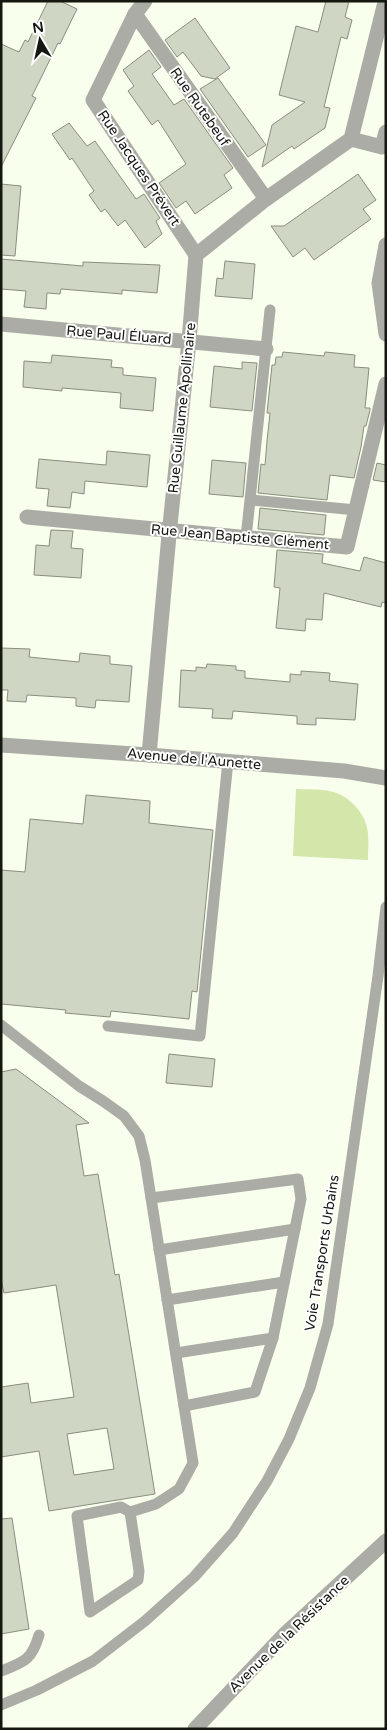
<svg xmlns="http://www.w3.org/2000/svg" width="387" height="1730" viewBox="0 0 387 1730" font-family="'Varela Round',sans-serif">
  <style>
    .green { fill: #d4e7aa }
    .building { fill: #d0d6c4; stroke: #898e7e; fill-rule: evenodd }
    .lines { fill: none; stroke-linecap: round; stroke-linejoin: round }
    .service { stroke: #aaaca5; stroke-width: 11 }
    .minor { stroke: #aaaca5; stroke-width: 15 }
    .labels { text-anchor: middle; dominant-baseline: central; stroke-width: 4; stroke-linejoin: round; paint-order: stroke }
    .street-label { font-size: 14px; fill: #151811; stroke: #fff }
  </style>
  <rect width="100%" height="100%" fill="#f8ffec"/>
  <path class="green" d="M296 789C321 790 339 787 357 808 360 812 363 816 365 821 370 833 368 848 368 860L293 856Z"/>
  <g class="building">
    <path d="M48 1H60L77 9 60 44 58 43 42 76 32 96 36 98 1 167V44L19 52 25 40 28 42Z"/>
    <path d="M326 1H349L345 17 352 20 347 39 341 37 324 107 330 108 325 128 294 149 292 146 262 167 272 125 305 102 279 95 296 26 318 32Z"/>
    <path d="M195 18 230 68 215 79 201 76 183 52 177 57 165 40Z"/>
    <path d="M149 50 161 67 152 74 174 105 184 99 233 168 224 175 232 188 195 214 186 201 176 208 159 183 186 164 158 120 152 125 128 91 134 86 123 70Z"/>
    <path d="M218 78 266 145 248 157 200 89Z"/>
    <path d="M69 123 87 146 95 141 136 199 144 194 160 218 156 221 162 234 145 248 125 220 118 226 105 209 101 212 89 195 94 191 72 158 70 160 52 134Z"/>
    <path d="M358 174 376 200 363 209 371 219 314 260 305 248 293 257 271 226H284Z"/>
    <path d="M1 184 21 186 15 256 1 255Z"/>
    <path d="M1 259 83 266V262L160 265 157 293 122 290V294L61 289 60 294 47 293 46 309 24 307 26 291 1 289Z"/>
    <path d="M225 261 255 264 252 299 215 296 217 278 223 279Z"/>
    <path d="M283 352 324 356 325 352 355 355 354 367 369 368 365 408H370V410L366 426H364L361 447 354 478 330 475 327 500 258 493 261 464 265 465 267 441 270 413H267L272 365H275L276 357H282Z"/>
    <path d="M52 355 112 360 111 367 123 368V375L156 378 153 411 120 408 121 393 62 388V391L23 387 24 361 51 363Z"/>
    <path d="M242 362 257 363 252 411 210 407 214 366 242 369Z"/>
    <path d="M107 451 150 455 147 487 85 481 84 494 72 492 70 508 47 506 49 489 36 488 39 459 106 465Z"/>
    <path d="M212 460 246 463 243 497 209 494Z"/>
    <path d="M377 463 386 465V482L373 480Z"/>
    <path d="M260 508 326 515 324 535 258 529Z"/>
    <path d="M51 530 73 531 71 548 83 549 81 578 34 575 36 545 49 546Z"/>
    <path d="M277 550 323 554 322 563 360 571 364 557 386 563V603L382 602 381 607 324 593 322 620 306 619 305 631 276 628 280 588 274 587Z"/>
    <path d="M1 648 30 649 29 657 79 662 80 653 110 656V664L132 666 129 702 96 700 95 708 76 706V698L27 695 26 702 7 701 8 690H1Z"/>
    <path d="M207 664 236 666V670L245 671V678L290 682V674L301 675V671L330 673 329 681 358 684 355 720 316 718V725L297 724V716L233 711 232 719 212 718 213 709 179 707 181 670 196 671V667L206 668Z"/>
    <path d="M86 795 150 801 149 823 213 830 197 992 192 991 189 1019 111 1011 110 1017 65 1013 66 1010 1 1004V870L25 872 30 819 83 824Z"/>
    <path d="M169 1054 215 1059 212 1087 166 1083Z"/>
    <path d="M16 1069 89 1123 76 1125 84 1176 98 1174 115 1275 119 1274 155 1494 49 1511 39 1451 1 1457V1387L28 1383 31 1403 74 1397 56 1285 4 1293 1 1279V1072ZM107 1428 114 1469 74 1475 67 1434Z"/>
    <path d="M12 1518 29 1629 1 1634V1519Z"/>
  </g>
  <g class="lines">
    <g class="service">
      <path d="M251 500 356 510"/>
      <path d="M246 538 270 310"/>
      <path d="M1 1025 79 1086 103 1101 124 1116 139 1136 145 1160 193 1463 179 1489 156 1504 130 1512 139 1571 138 1580 90 1612 77 1516 121 1507 130 1512"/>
      <path d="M108 1026 200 1036 228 761"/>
      <path d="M151 1198 298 1179 301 1199 273 1338 176 1353"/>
      <path d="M159 1250 295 1229"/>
      <path d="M167 1300 284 1282"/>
      <path d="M184 1406 255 1392 273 1338"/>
      <path d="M1 1671C24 1662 32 1660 39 1635"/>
      <path d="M1 1705 37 1690 93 1661 145 1621 194 1577 233 1533 267 1481 289 1439 310 1388 328 1324 378 976 386 907"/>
    </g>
    <g class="minor">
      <path d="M145 1 135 14 93 100 196 255"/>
      <path d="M135 14 266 199"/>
      <path d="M351 139 382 147 386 132"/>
      <path d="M386 245 379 283 386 334"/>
      <path d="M1 324 266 349"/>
      <path d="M27 517 347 547 386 384"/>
      <path d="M1 745 149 755 344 771 386 778"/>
      <path d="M149 755 169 535 189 341 196 255 266 199 351 139 384 6 386 7"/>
      <path d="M195 1729 285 1634 386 1541"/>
    </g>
  </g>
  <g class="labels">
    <g class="street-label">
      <text transform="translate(200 107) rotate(55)">Rue Rutebeuf</text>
      <text transform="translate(139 168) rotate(56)">Rue Jacques Prévert</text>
      <text transform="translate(119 335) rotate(5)">Rue Paul Éluard</text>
      <text transform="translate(182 408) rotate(-84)">Rue Guillaume Apollinaire</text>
      <text transform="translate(240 537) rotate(5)">Rue Jean Baptiste Clément</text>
      <text transform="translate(194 759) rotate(5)">Avenue de l'Aunette</text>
      <text transform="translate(322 1253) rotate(-81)">Voie Transports Urbains</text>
      <text transform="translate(289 1634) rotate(-44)">Avenue de la Résistance</text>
    </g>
  </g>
  <rect width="387" height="1730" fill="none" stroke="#151811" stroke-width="5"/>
  <g transform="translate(40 40) rotate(351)" stroke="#ffffff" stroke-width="4" paint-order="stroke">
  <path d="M0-4L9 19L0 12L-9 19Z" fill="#151811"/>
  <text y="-8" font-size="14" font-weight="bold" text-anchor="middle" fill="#151811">N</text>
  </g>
</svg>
